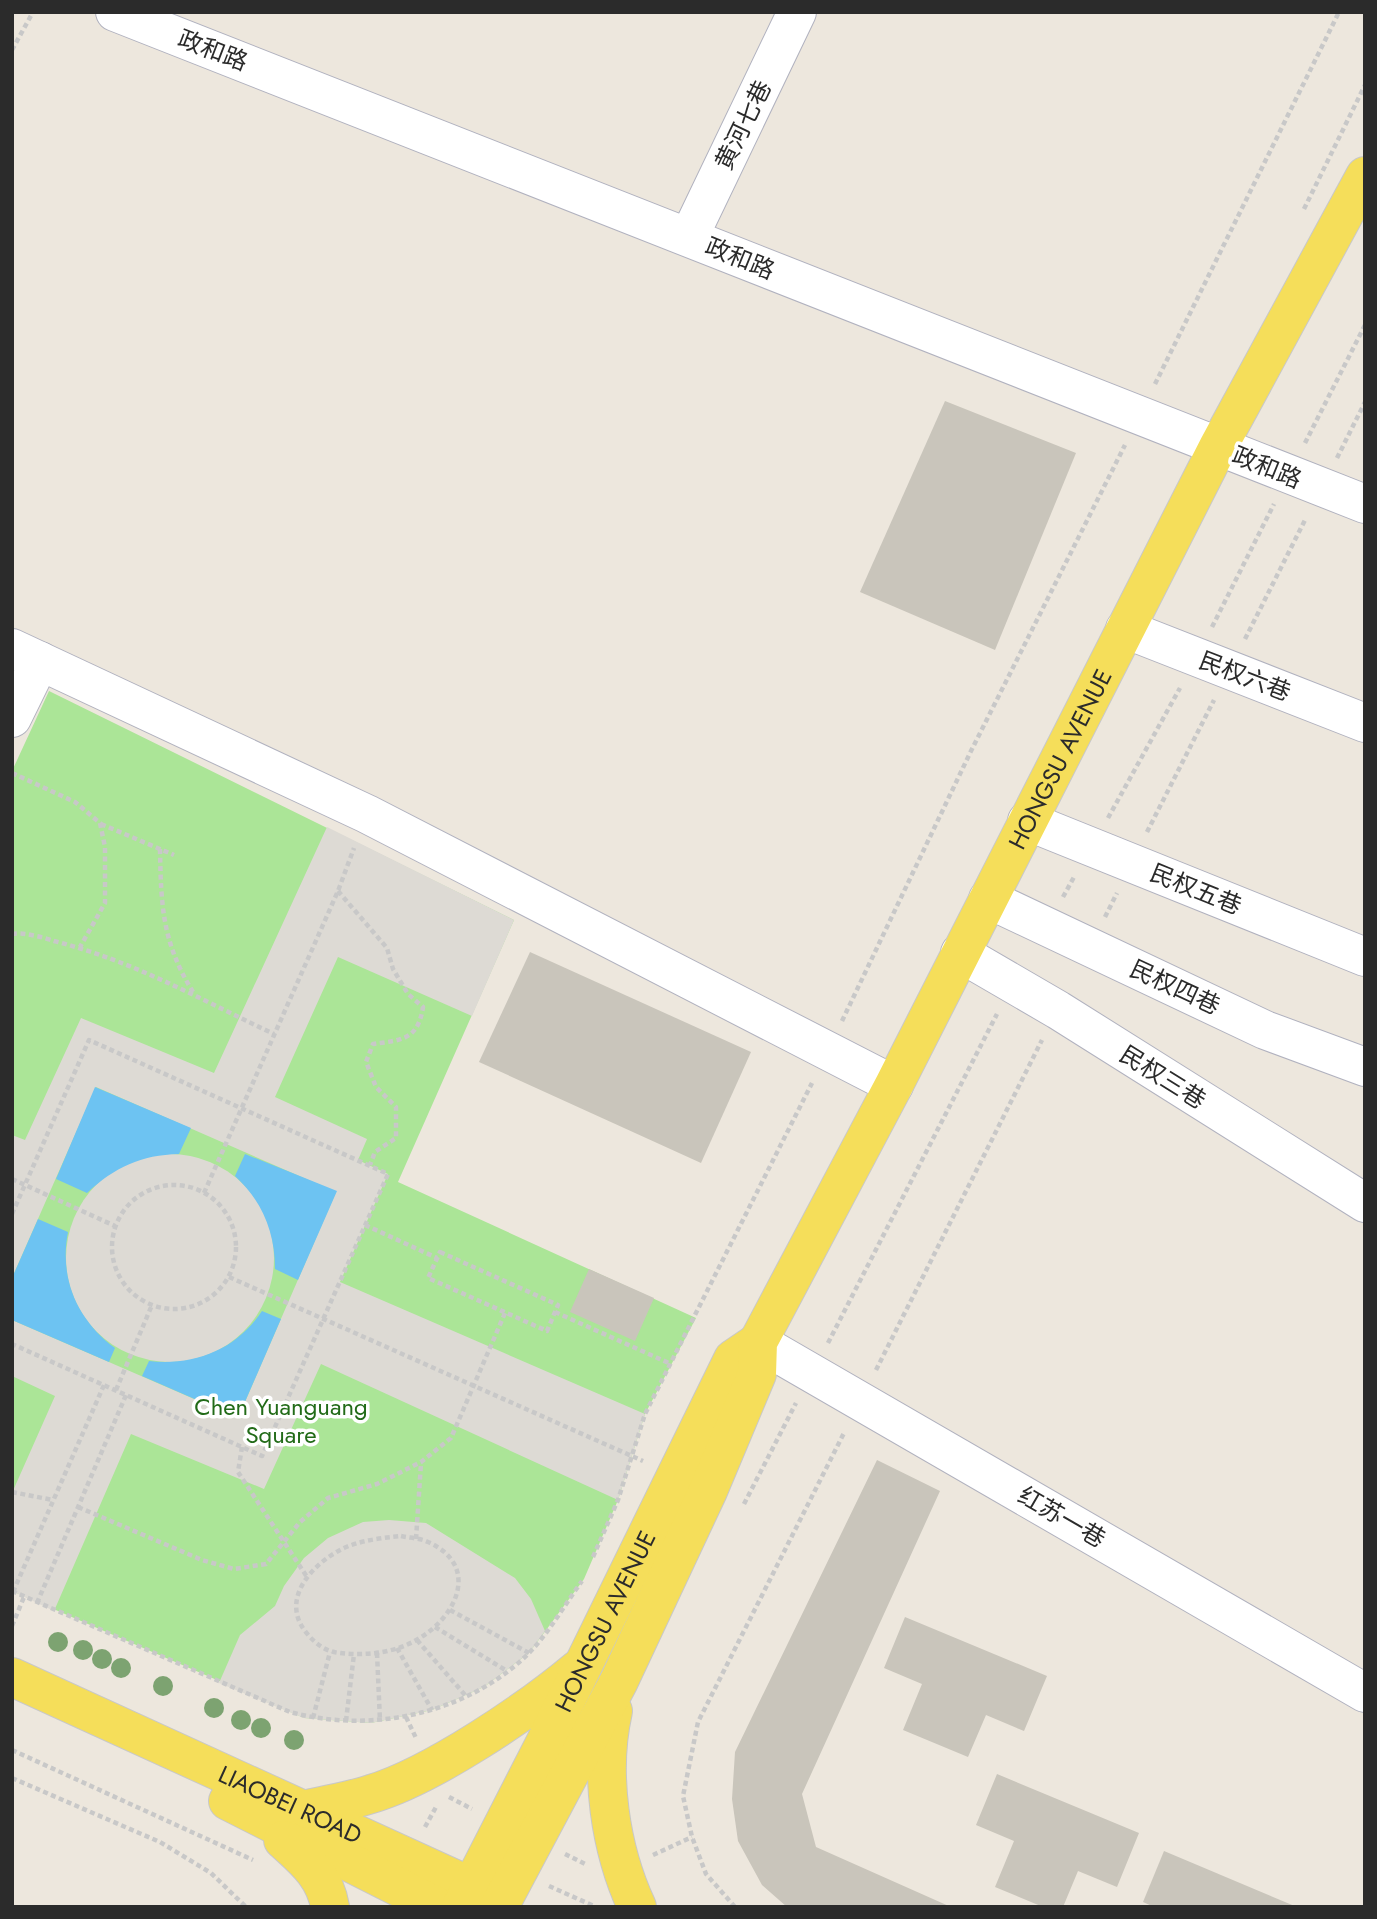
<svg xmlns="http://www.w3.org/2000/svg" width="1377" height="1919" viewBox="0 0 1377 1919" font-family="Jost,'Noto Sans SC',sans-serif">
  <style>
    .green { fill: #abe597 }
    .plaza { fill: #dddad4 }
    .water { fill: #6dc3f2 }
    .building { fill: #c9c5bb }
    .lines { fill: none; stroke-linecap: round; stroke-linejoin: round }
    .minor-casing { stroke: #b1b2bf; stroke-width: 40 }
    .major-casing { stroke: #c8c8c8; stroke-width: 40 }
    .path { stroke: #c8c8c8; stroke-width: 4.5; stroke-dasharray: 5 3.5; stroke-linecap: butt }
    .minor { stroke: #fff; stroke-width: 38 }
    .major { stroke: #f5de5a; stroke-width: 38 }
    .tree { fill: #7da371 }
    .labels { text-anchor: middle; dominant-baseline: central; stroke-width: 7; stroke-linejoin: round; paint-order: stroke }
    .street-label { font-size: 24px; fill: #2b2b2b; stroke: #fff }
    .park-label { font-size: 24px; fill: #226b18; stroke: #fff }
  </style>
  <rect width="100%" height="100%" fill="#ede7dd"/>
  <path class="green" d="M49 691 514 920 398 1182 696 1318 645 1414 618 1500 584 1579 529 1653 484 1687 432 1710 371 1723 304 1718 12 1591V771Z"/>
  <g class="plaza">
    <path d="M327 827 514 920 472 1016 338 957 275 1097 367 1139 358 1160 388 1174 340 1282 645 1414 618 1500 321 1364 264 1489 131 1434 54 1611 12 1591V1493L55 1396 12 1376V1320L238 1418 336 1192 96 1087 12 1278V1135L25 1140 81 1018 214 1073Z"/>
    <circle cx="170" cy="1258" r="104"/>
    <path d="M389 1520 426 1523 515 1578 531 1599 545 1631 529 1653 484 1687 432 1710 371 1723 304 1718 219 1683 240 1635 275 1606 284 1586 304 1558 328 1538 363 1522Z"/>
  </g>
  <g class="water">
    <path d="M95 1087 191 1128 179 1154C141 1155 115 1167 87 1193L56 1179Z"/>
    <path d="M245 1154 337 1191 298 1280 275 1269C275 1232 262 1201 235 1176Z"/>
    <path d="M38 1219 68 1232C59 1278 77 1320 115 1348L109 1362 12 1320V1278Z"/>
    <path d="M262 1311 281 1319 238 1418 142 1376 149 1361C194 1366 236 1350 262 1311Z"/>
  </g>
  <g class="building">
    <path d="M945 401 1076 453 995 650 860 592Z"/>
    <path d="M530 952 751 1052 701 1163 479 1062Z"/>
    <path d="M589 1269 654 1298 635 1341 570 1312Z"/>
    <path d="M877 1460 940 1491 802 1794 816 1847 951 1907H787L762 1885 738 1841 732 1799 735 1752Z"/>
    <path d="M905 1617 1047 1676 1024 1731 986 1715 968 1757 903 1730 922 1684 884 1668Z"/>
    <path d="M997 1774 1139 1833 1117 1887 1078 1871 1063 1907H1043L995 1887 1014 1841 976 1825Z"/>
    <path d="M1164 1851 1297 1907H1154L1143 1902Z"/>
  </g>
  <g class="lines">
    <defs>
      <g id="minor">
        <path d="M115 12 1365 504"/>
        <path d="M689 237 797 12"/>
        <path d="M1125 629 1365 723"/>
        <path d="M12 648 367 814 894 1085"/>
        <path d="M12 718 40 661"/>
        <path d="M1027 821 1365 957"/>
        <path d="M988 899 1265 1030 1365 1067"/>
        <path d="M960 953 1058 1010 1365 1203"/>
        <path d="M758 1342 1365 1693"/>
      </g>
      <g id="major">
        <path id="s1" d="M12 1677 494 1897"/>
        <path d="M613 1711C599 1773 610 1849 637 1907"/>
        <path d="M228 1801 438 1907"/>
        <path d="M308 1809C329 1804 350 1801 371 1794 432 1776 529 1710 578 1669"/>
        <path d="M283 1840C305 1860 325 1876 330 1907"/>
        <path id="s2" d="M461 1907 548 1737 733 1359 758 1342"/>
        <path id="s3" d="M499 1907 619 1681 708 1491 757 1374 758 1342 894 1085 1218 447 1365 176"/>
      </g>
    </defs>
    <use href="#minor" class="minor-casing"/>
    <use href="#major" class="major-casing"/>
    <g class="path">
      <path d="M12 50 33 12"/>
      <path d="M1304 209 1365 85"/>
      <path d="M1155 384 1339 12"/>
      <path d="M1305 443 1365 325"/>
      <path d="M1337 458 1365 402"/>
      <path d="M1212 627 1274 504"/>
      <path d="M1245 639 1306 518"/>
      <path d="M12 773 75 802 100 823 105 847V903L80 947"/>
      <path d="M1108 818 1180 688"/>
      <path d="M101 824 174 855"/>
      <path d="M1147 832 1214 700"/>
      <path d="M160 849C161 905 162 942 193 992"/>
      <path d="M338 891 387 948 393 969 408 994 423 1007C418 1040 402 1040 373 1044L366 1062 376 1087 396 1107V1138L375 1152 370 1165"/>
      <path d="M1063 897 1074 877"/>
      <path d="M1105 917 1117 893"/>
      <path d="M12 934C24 932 42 937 54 941 136 962 199 999 274 1034"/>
      <path d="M842 1021 971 751 1125 445"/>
      <path d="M12 1179 115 1226"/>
      <circle cx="174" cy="1247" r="62"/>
      <path d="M204 1193 338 891 354 848"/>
      <path d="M12 1214 89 1040 388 1174 262 1456 12 1344"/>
      <path d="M365 1225 437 1258"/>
      <path d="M440 1252 558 1305 547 1331 428 1278Z"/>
      <path d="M229 1277 643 1461"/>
      <path d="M555 1312 671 1364"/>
      <path d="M828 1343 997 1014"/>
      <path d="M876 1370 1042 1040"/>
      <path d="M116 1390 152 1305"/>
      <path d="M242 1447 238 1472 307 1577"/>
      <path d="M12 1492 53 1500"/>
      <path d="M744 1504 796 1403"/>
      <path d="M78 1507 202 1560 234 1569 266 1564 300 1522 328 1498 377 1484 421 1462 451 1438 505 1313"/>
      <path d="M401 1536C410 1538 420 1538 428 1542 480 1565 458 1616 418 1639 395 1653 366 1656 340 1653 326 1652 314 1643 305 1631 280 1598 313 1563 344 1548 362 1540 382 1538 401 1536Z"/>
      <path d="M416 1539 421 1463"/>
      <path d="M593 1557 618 1500 645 1414 812 1083"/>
      <path d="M12 1591 290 1712C371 1734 467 1714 528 1654 549 1633 565 1604 582 1581"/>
      <path d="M13 1592 104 1385"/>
      <path d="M37 1603 126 1395"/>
      <path d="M450 1610 529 1653"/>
      <path d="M12 1626 24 1597"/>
      <path d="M435 1627 507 1671"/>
      <path d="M417 1640 465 1695"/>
      <path d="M397 1648 432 1710"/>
      <path d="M377 1653 380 1721"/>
      <path d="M406 1717 416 1738"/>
      <path d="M313 1718 330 1652"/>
      <path d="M346 1721 354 1654"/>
      <path d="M12 1750 253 1860"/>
      <path d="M12 1778 160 1842 211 1873 246 1907"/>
      <path d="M449 1797 472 1809"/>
      <path d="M425 1827 436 1807"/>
      <path d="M565 1854 585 1864"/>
      <path d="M653 1855 692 1837"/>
      <path d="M549 1886 596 1907"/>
      <path d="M735 1907 706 1874 692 1837 683 1796 698 1722 845 1431"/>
    </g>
    <use href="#minor" class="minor"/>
    <use href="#major" class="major"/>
  </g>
  <g class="tree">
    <circle cx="58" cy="1642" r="10"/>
    <circle cx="83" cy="1650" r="10"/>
    <circle cx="102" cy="1659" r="10"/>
    <circle cx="121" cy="1668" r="10"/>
    <circle cx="163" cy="1686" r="10"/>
    <circle cx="214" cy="1708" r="10"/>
    <circle cx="241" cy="1720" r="10"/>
    <circle cx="261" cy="1728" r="10"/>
    <circle cx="294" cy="1740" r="10"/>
  </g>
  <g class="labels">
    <g class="street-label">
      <text transform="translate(213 50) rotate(21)">政和路</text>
      <text transform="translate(743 125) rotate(-64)">黄河七巷</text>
      <text transform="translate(740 258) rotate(22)">政和路</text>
      <text transform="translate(1267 467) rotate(22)">政和路</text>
      <text transform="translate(1245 676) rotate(21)">民权六巷</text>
      <text stroke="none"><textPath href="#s3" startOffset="1281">HONGSU AVENUE</textPath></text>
      <text transform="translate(1196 889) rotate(22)">民权五巷</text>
      <text transform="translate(1175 987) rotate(25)">民权四巷</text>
      <text transform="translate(1163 1077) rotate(32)">民权三巷</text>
      <text transform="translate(1062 1517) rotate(30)">红苏一巷</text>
      <text stroke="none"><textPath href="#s2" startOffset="320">HONGSU AVENUE</textPath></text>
      <text stroke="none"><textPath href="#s1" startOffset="306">LIAOBEI ROAD</textPath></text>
    </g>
    <g class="park-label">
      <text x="281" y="1406">Chen Yuanguang<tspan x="281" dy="28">Square</tspan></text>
    </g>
  </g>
  <rect width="1377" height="1919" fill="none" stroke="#2b2b2b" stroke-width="28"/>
</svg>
